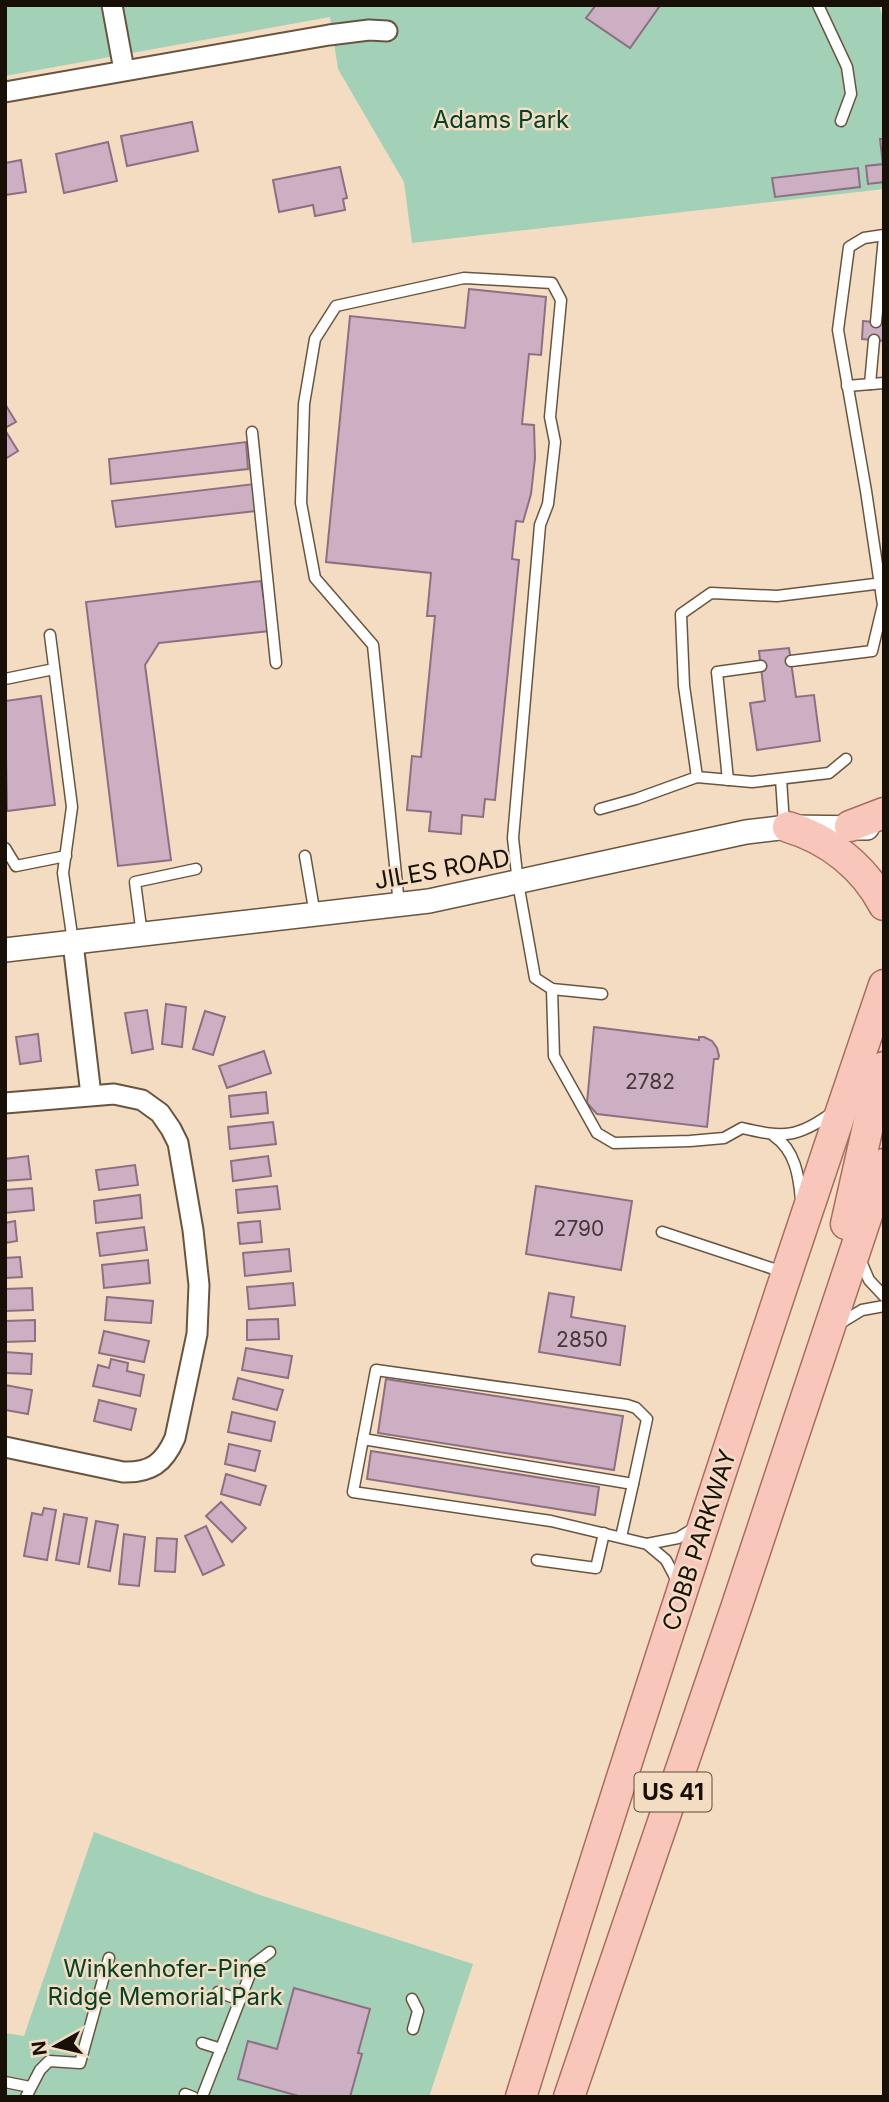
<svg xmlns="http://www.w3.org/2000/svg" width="889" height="2102" viewBox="0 0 889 2102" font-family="Inter,sans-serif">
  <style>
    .green { fill: #a2d1b7 }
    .building { fill: #ccafc2; stroke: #8c7082; stroke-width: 2 }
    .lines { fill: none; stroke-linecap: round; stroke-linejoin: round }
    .service-casing { stroke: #69553f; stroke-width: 13 }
    .minor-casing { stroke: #69553f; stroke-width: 23 }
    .tertiary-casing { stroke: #69553f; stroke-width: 26 }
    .primary-casing { stroke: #a66e5d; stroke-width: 33 }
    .service { stroke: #fff; stroke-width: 10 }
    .minor { stroke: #fff; stroke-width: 19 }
    .tertiary { stroke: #fff; stroke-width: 23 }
    .primary { stroke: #f8c6ba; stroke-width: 30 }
    .labels { text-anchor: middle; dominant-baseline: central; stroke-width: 5; stroke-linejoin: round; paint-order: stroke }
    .number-label { font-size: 21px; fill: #453836 }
    .shield { fill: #f4dcc3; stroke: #5a4d3f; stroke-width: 2 }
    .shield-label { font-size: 23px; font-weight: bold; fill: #181007 }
    .park-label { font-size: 24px; fill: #004329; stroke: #f4dcc3 }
    .street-label { font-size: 24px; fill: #181007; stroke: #f4dcc3 }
  </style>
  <rect width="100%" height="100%" fill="#f4dcc3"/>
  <g class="green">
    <path d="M5 5H879L884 22V189L412 243 404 182 338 69 330 17 5 76Z"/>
    <path d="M94 1832 257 1894 473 1964 429 2097H5V2033L24 2036Z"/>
  </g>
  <g class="building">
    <path d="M596 5H657L659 7 630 48 586 18Z"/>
    <path d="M192 122 198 151 127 166 121 136Z"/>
    <path d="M880 139H884V182L868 184 866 166 883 164Z"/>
    <path d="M108 142 117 181 64 193 56 154Z"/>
    <path d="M21 160 26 192 5 195V163Z"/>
    <path d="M340 167 347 198 343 199 345 210 315 216 313 205 279 212 273 180Z"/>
    <path d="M858 168 860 187 775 197 772 178Z"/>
    <path d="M469 289 546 297 541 355 529 354 522 424 534 425 535 458 531 494 523 522 516 521 512 559 519 560 495 800 485 799 483 817 462 815 461 834 429 831 431 812 407 810 412 756 421 757 435 616H427L431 573 326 562 350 316 465 328Z"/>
    <path d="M863 321 884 323V341L862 339Z"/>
    <path d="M5 404 16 422 5 428Z"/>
    <path d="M5 430 18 451 5 459Z"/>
    <path d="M246 442 248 469 111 484 109 459Z"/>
    <path d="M254 484 256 511 116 527 112 501Z"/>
    <path d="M261 581 269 631 159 643 145 665 171 860 118 866 86 602Z"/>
    <path d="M789 648 796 697 814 695 820 741 757 750 750 703 765 701 759 651Z"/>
    <path d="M41 696 55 805 7 811 5 701Z"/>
    <path d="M166 1004 186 1007 182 1047 162 1044Z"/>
    <path d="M147 1010 153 1049 132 1053 125 1013Z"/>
    <path d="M205 1011 225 1017 213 1055 193 1049Z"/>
    <path d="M594 1027 699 1040V1037H704L712 1041 717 1048 719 1056 718 1059H714L707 1127 597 1114 587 1103Z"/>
    <path d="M38 1034 41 1061 20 1064 16 1037Z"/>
    <path d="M264 1051 271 1073 227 1088 219 1066Z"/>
    <path d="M266 1092 268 1113 231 1117 229 1096Z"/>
    <path d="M273 1122 276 1144 230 1149 228 1127Z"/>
    <path d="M28 1156 31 1179 5 1181V1159Z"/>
    <path d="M268 1156 271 1176 233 1181 231 1161Z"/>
    <path d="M135 1165 138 1185 99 1190 96 1170Z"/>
    <path d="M277 1186 280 1209 238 1213 236 1190Z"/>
    <path d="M536 1186 632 1201 621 1270 526 1254Z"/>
    <path d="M32 1188 34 1210 5 1213V1190Z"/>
    <path d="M140 1195 142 1218 96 1223 94 1201Z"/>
    <path d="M15 1221 17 1241 5 1243V1223Z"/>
    <path d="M260 1221 262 1242 240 1244 238 1223Z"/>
    <path d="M144 1227 147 1250 100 1256 97 1233Z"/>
    <path d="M289 1249 291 1271 245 1276 243 1253Z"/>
    <path d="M20 1257 22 1277 5 1278V1258Z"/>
    <path d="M148 1260 150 1283 104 1288 102 1265Z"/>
    <path d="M293 1283 295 1305 249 1309 247 1287Z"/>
    <path d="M32 1288 33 1310 5 1311V1289Z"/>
    <path d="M549 1293 574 1297 571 1317 625 1326 620 1365 539 1352Z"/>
    <path d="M107 1297 153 1301 151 1323 105 1320Z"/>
    <path d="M278 1319 279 1339 247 1340V1320Z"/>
    <path d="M35 1320V1341L5 1342V1321Z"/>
    <path d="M104 1331 149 1341 144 1362 99 1353Z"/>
    <path d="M246 1348 292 1356 288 1378 242 1370Z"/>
    <path d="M5 1352 32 1354 31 1374 5 1373Z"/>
    <path d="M111 1359 128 1363 127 1371 144 1375 140 1396 93 1386 98 1365 109 1368Z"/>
    <path d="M238 1378 283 1390 277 1410 233 1399Z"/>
    <path d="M386 1379 623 1416 614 1470 378 1433Z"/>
    <path d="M5 1385 32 1390 28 1414 5 1410Z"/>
    <path d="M99 1400 136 1409 131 1430 94 1421Z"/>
    <path d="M232 1412 275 1422 271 1441 228 1432Z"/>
    <path d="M229 1444 260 1451 255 1471 225 1464Z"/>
    <path d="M371 1451 599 1487 595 1515 367 1479Z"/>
    <path d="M226 1474 266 1486 260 1505 221 1494Z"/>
    <path d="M221 1502 246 1528 232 1542 206 1516Z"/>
    <path d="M44 1508 56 1510 47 1560 24 1556 32 1513 42 1515Z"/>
    <path d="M64 1514 87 1518 79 1564 56 1560Z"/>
    <path d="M96 1521 118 1525 110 1571 88 1567Z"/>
    <path d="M206 1526 224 1565 203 1575 185 1536Z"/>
    <path d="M124 1534 145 1537 139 1586 119 1584Z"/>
    <path d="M157 1538 177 1539 175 1572 155 1571Z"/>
    <path d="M294 1988 370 2009 358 2053 362 2054 350 2097H302L238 2079 248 2041 277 2049Z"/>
  </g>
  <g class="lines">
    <defs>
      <g id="service">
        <path d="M818 5 847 67 851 94 841 121"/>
        <path d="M876 322 884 237"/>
        <path d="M870 384 874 340"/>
        <path d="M847 386 884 383"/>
        <path d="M252 432 276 663"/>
        <path d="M50 635 72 807 63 873 73 942"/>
        <path d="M791 661 872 651 883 605 866 491 838 330 849 247 864 238 884 235"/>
        <path d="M5 679 54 669"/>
        <path d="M697 777 684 686 681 614 711 593 777 596 883 583"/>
        <path d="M781 779 784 824"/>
        <path d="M728 780 717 672 761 666"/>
        <path d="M600 809 636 799 697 777 752 782 829 773 846 759"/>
        <path d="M5 848 16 866 66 856"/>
        <path d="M305 856 315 915"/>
        <path d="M399 905 373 645 315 578 301 503 304 404 315 339 336 306 464 278 552 283 561 300 550 417 555 442 548 504 540 525 513 838 518 883 535 978 552 989 602 994"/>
        <path d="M142 935 135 882 196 869"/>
        <path d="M552 989 554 1056 597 1133 614 1143 690 1141 724 1138 742 1128C784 1138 798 1138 833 1112"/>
        <path d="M774 1136C795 1150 799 1176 801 1200"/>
        <path d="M662 1232 783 1272"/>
        <path d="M860 1259 869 1280 884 1296"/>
        <path d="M839 1324 862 1310 884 1306"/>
        <path d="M363 1439 376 1370 627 1405 636 1408 647 1419 633 1484"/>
        <path d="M621 1537 633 1484 363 1439 353 1492 551 1521 647 1544 678 1538 696 1527"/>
        <path d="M647 1544 666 1560 677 1581"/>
        <path d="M537 1560 596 1568 604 1533"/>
        <path d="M218 1992 240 2000"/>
        <path d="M412 1999 418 2011 413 2029"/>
        <path d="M202 2043 221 2049"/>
        <path d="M5 2082 30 2087"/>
        <path d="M185 2094 193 2097"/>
        <path d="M26 2097 40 2070 49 2061 80 2063 109 1958"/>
        <path d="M202 2097 254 1964 270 1952"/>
      </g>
      <g id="minor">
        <path d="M112 5 124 70"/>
        <path d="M5 92 329 35 369 30 387 31"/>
        <path d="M73 943 91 1095"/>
        <path d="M5 1103 114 1094 142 1100 160 1113 171 1129 178 1143 193 1230 199 1285 197 1334 175 1438C164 1463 151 1473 123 1472L5 1447"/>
      </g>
      <path id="tertiary" d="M5 950 429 901 746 832 788 827 867 828"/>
      <g id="primary">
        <path d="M850 826 884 813"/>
        <path d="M788 827C829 839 864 867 884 905"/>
        <path d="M846 1224 875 1095 884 1067"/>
        <path d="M521 2097C637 1725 758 1354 884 985"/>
        <path d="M569 2097 736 1608 884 1164"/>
      </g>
    </defs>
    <use href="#service" class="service-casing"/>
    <use href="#minor" class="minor-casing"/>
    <use href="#tertiary" class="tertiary-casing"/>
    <use href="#primary" class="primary-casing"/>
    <use href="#service" class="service"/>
    <use href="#minor" class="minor"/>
    <use href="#tertiary" class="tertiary"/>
    <use href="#primary" class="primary"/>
  </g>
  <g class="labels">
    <g class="number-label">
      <text x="650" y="1081">2782</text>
      <text x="579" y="1228">2790</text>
      <text x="582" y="1339">2850</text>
    </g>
    <rect class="shield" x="634.5" y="1772.5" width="77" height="39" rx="5"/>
    <g class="shield-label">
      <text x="673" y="1792">US 41</text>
    </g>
    <g class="park-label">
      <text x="501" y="119">Adams Park</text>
      <text x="165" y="1968">Winkenhofer-Pine<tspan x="165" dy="28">Ridge Memorial Park</tspan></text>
    </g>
    <g class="street-label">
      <text transform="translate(442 869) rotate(-10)">JILES ROAD</text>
      <text transform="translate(699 1540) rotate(-72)">COBB PARKWAY</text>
    </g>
  </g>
  <rect width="889" height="2102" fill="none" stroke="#181007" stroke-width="14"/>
  <g transform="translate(56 2046) rotate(262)" stroke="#f4dcc3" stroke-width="5" paint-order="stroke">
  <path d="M0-5L12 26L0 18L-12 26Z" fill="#181007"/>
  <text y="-10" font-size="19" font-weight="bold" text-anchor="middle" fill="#181007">N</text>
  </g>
</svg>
